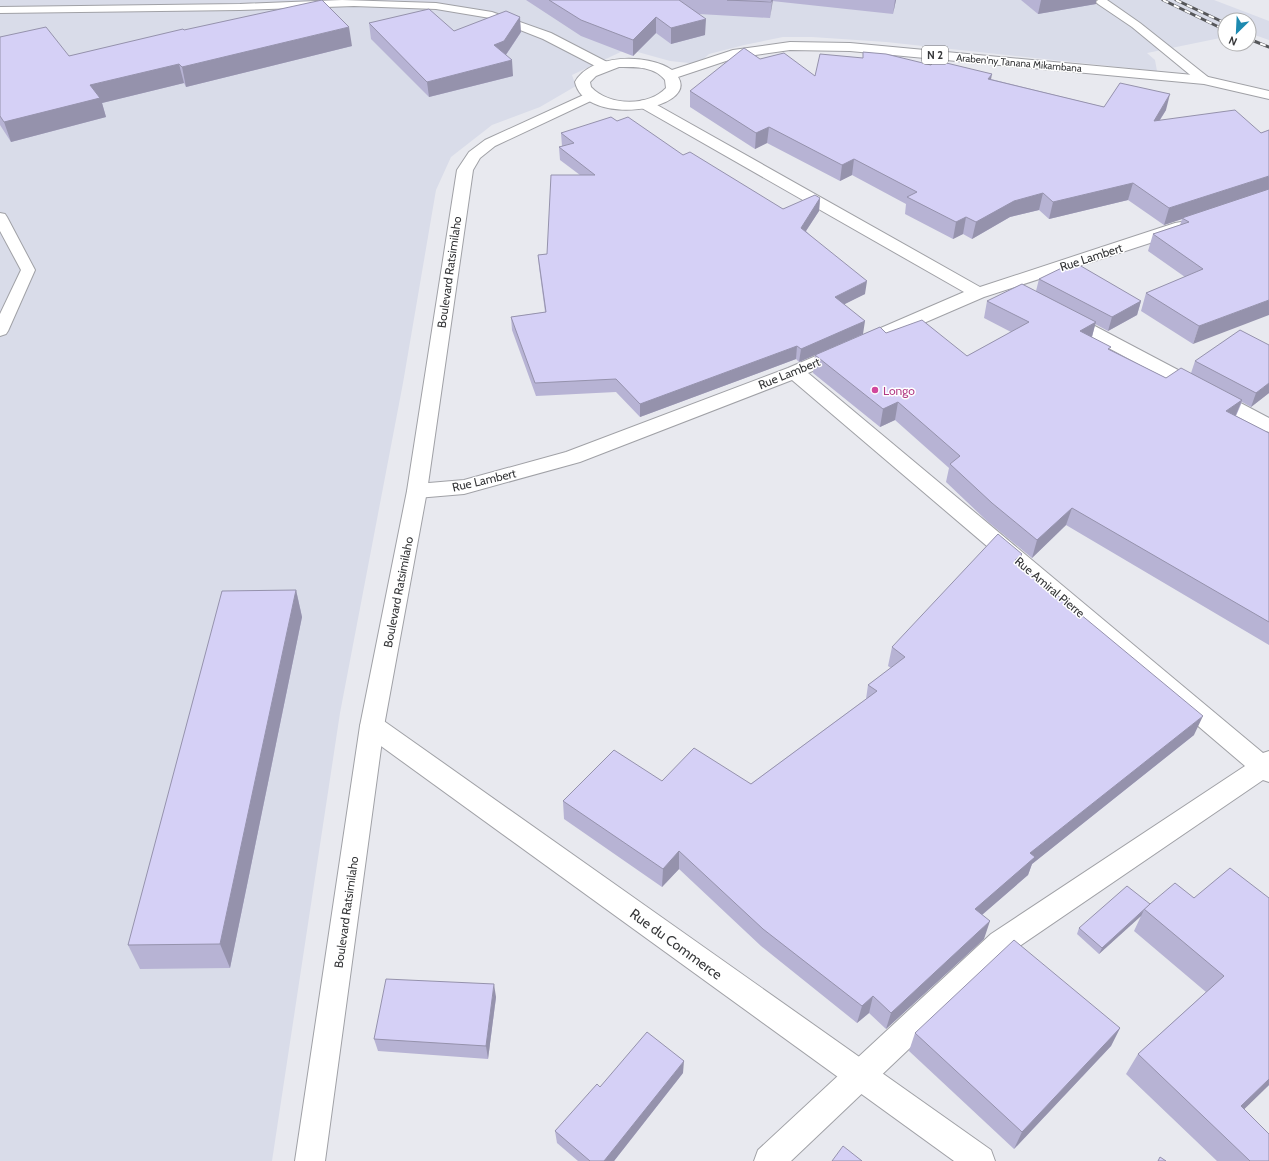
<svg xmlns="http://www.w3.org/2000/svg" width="1269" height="1161" viewBox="0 0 1269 1161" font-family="Cabin,sans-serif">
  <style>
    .built { fill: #d9dce9 }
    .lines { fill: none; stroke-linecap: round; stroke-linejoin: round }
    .service-casing { stroke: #a0a1a6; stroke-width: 2 }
    .minor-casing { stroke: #a0a1a6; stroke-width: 2 }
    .tertiary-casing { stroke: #a0a1a6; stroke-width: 2 }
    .secondary-casing { stroke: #a0a1a6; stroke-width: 2 }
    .primary-casing { stroke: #a0a1a6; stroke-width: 2 }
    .service { fill: #fff; fill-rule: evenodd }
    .minor { fill: #fff; fill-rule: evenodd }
    .tertiary { fill: #fff; fill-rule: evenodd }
    .secondary { fill: #fff; fill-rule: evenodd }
    .primary { fill: #fff; fill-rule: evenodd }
    .rail-casing { stroke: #56575a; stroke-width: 3 }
    .rail { stroke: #fff; stroke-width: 2; stroke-dasharray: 6; stroke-linecap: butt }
    .wall { fill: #b7b3d4 }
    .shaded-wall { fill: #9592ac }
    .building { fill: #d5d0f6; stroke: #9592ac }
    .hotel-dot { fill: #d1479c; stroke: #fff; stroke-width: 1.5 }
    .labels { text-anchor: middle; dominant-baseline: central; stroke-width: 3; stroke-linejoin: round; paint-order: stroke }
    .far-street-label { font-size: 10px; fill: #363739; stroke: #fff }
    .shield { fill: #fff; stroke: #727374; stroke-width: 1 }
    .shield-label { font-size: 11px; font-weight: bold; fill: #363739 }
    .street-label { font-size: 12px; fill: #363739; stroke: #fff }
    .hotel-label { font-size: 12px; fill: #b23c85; stroke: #fff; text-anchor: start }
    .near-street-label { font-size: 14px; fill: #363739; stroke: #fff }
  </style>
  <rect width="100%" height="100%" fill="#e8e9ef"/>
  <path class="built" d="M0 0H1214L1269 21V40L1249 33V20H1225V37L1147 53 1155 60 1157 71 886 42 812 37H783L744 45 709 54 698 64 670 61 627 49 572 75 576 86 540 107 492 125 451 157 436 190 403 383 340 713 272 1161H0Z"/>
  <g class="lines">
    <defs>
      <g id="service">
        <path d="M342 0 436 3 492 12 551 33 609 63 611 66 609 69H601L543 39 490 18 436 9 354 6 240 10 0 13V7L240 4Z"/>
        <path d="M1098 0H1107L1140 23 1208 77 1210 80 1208 83H1200L1132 27 1098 4 1096 2Z"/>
        <path d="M0 213 5 214 7 217 35 270 8 331 6 334 0 336V314L21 270 0 231Z"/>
      </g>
      <g id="minor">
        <path d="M645 100 650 101 980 287 1175 223 1181 222 1187 223 1189 227 1187 231 984 297 808 373 1263 753 1269 751V782L1263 780 1011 952 791 1161H754L758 1150 991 934 1245 766 792 380 580 462 464 494 417 498 410 496 407 491 410 486 417 484 464 480 566 452 788 368 964 292 640 107 638 104 640 101Z"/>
        <path d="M1066 313 1072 314 1269 418V432L1262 430 1060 322 1057 318 1060 314Z"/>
      </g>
      <path id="tertiary" d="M372 716 381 719 991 1150 995 1161H954L363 733 360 726 363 719Z"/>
      <path id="secondary" d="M590 92 595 93 597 96 595 99 495 146 480 158 473 170 427 491 384 726 325 1161H295L360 726 407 491 457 170 469 152 485 140Z"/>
      <path id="primary" d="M790 42 850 43 1204 76 1269 91V99L1204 84 850 51 790 50 735 58 678 77C699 110 585 128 575 82 590 54 648 53 672 70L733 50ZM619 67C635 67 654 66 665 80L666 88C648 107 609 106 591 87L590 82 596 76Z"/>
    </defs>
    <use href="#service" class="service-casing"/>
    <use href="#minor" class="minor-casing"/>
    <use href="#tertiary" class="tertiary-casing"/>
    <use href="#secondary" class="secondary-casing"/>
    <use href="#primary" class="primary-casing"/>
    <use href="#service" class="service"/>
    <use href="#minor" class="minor"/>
    <use href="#tertiary" class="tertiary"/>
    <use href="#secondary" class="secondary"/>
    <use href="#primary" class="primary"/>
    <defs>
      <g id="rail">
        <path d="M1163 0 1225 30"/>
        <path d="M1176 0 1225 23"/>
        <path d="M1249 39 1269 47"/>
      </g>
    </defs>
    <use href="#rail" class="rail-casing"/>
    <use href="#rail" class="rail"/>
  </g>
  <g class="wall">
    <path d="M526 0H896L893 14 772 1 770 18 699 14 705 35 671 44 656 33 633 56 581 36Z"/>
    <path d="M1021 0H1096V4L1038 14Z"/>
    <path d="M369 23 454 31 521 32 506 55 513 76 429 97 371 39Z"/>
    <path d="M184 30 352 46 186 87 184 83 102 103 106 117 11 142 0 125V37L69 56Z"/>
    <path d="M760 59 815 76 991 79 1104 107 1166 110 1160 120 1261 133 1269 130 1193 344 1141 311 1146 293 1185 277 1148 251 1153 234 1180 225 1182 219 1164 225 1128 200 1049 219 1039 210 1010 217 972 239 963 234 953 239 905 214 906 204 852 175 840 181 767 143 755 149 690 107V91Z"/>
    <path d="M617 121 683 155 783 209 820 198 819 211 806 231 865 294 844 304 863 334 799 362 796 359 640 417 616 392 536 396 512 330 511 317 545 312 539 267 538 255 547 254 580 175 560 160 559 147 563 146H562L561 133Z"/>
    <path d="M1039 279 1141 301 1137 315 1108 331 1095 324 1092 337 1110 350 1166 378 1191 373 1195 361 1269 393 1251 407 1242 402 1236 416 1269 433V645L1066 525 1032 558 987 521 946 482 949 468 895 420 880 427 813 373 815 355 886 333 967 356 1011 332 984 318 987 301 1036 291Z"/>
    <path d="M1022 554 1019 564 1194 735 1032 864 1028 875 982 915 984 939 886 1029 869 1013 857 1023 761 946 679 869 662 887 564 819 563 801 662 781 751 784 866 699 868 685 891 668 888 666 892 647Z"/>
    <path d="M296 590 302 617 230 968 140 969 128 945Z"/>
    <path d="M1194 898 1269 1085 1244 1109 1269 1161H1217L1126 1074 1138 1054 1206 992 1134 931 1141 916 1099 954 1077 934 1079 928 1150 905Z"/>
    <path d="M496 997 488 1059 378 1051 374 1039Z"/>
    <path d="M1120 1028 1111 1046 1014 1149 909 1051 915 1033Z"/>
    <path d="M683 1073 614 1161H578L557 1143 555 1131 600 1087Z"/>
  </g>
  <g class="shaded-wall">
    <path d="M772 0H773L770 18Z"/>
    <path d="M895 0H896L893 14Z"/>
    <path d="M1041 0H1096V4L1038 14Z"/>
    <path d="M520 17 521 32 505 56 494 45Z"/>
    <path d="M656 17V33L633 56V40Z"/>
    <path d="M706 19 705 35 671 44V28Z"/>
    <path d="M349 27 352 46 186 87 182 67Z"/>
    <path d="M512 60 513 76 429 97 427 82Z"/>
    <path d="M179 64 184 83 102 103 106 117 11 142 4 122 90 85Z"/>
    <path d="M992 74 989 90 988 79Z"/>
    <path d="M1170 94 1166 110 1149 137 1154 121Z"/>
    <path d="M769 127 767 143 755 149 756 133Z"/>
    <path d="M854 159 852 175 840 181 842 165Z"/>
    <path d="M1269 176V191L1182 218V219L1164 225 1169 208Z"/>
    <path d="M1133 183 1128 200 1049 219 1053 202Z"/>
    <path d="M1043 193 1039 210 1010 217 972 239 976 222 1014 201Z"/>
    <path d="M820 198 819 211 800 240 801 228Z"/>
    <path d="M966 217 963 234 953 239 956 222Z"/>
    <path d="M867 281 865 294 833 310 835 297Z"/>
    <path d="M1269 300V315L1193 344 1199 326Z"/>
    <path d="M1141 301 1137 315 1108 331 1112 317Z"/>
    <path d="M865 321 863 334 799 362 801 349Z"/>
    <path d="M1096 322 1091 340 1080 331Z"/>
    <path d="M797 346 796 359 640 417V404Z"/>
    <path d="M1269 383V393L1251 407 1256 393Z"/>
    <path d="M1242 400 1235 417 1226 411Z"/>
    <path d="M898 402 895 420 880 427 883 409Z"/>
    <path d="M1072 508 1066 525 1032 558 1037 540Z"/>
    <path d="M1022 554 1016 573 1015 560Z"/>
    <path d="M296 590 302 617 230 968 220 944Z"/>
    <path d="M1203 716 1194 735 1032 864 1028 875 969 926 975 909 1030 853Z"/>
    <path d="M679 851V869L662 887 663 869Z"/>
    <path d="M1144 910 1141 916 1099 954 1102 948Z"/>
    <path d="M990 921 984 939 886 1029 891 1013Z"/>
    <path d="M494 984 496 997 488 1059 486 1046Z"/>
    <path d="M873 996 869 1013 857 1023 862 1006Z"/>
    <path d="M1120 1028 1111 1046 1014 1149 1022 1132Z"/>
    <path d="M684 1061 683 1073 614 1161H604Z"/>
    <path d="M1269 1079V1085L1227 1126 1241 1106Z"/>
  </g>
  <g class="building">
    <path d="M322 0 349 27 182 67 179 64 90 85 100 98 4 122 0 116V37L46 27 69 56 183 29 184 30Z"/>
    <path d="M549 0H679L706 19 671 28 656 17 633 40 581 20Z"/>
    <path d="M727 0H772L771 2Z"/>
    <path d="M429 9 454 31 506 11 520 17 504 41 494 45 512 60 427 82 369 23Z"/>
    <path d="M744 48 760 59 784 53 815 76 820 54 863 58V52L886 54 931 65 934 60 992 74 988 79 1104 107 1120 83 1170 94 1154 121 1235 110 1261 133 1269 130V176L1169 208 1133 183 1053 202 1043 193 1014 201 976 222 966 217 956 222 907 197 917 192 854 159 842 165 769 127 756 133 690 91Z"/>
    <path d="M611 117 617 121 628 117 683 155 690 152 783 209 815 195 820 198 801 228 867 281 835 297 865 321 801 349 797 346 640 404 616 379 535 383 511 317 546 312 538 255 547 254 551 175H595L559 147 574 143 561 133Z"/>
    <path d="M1269 189V300L1199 326 1146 293 1203 269 1153 234 1189 222 1182 218Z"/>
    <path d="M1074 262 1141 301 1112 317 1039 279Z"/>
    <path d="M1022 284 1096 322 1080 331 1111 347 1108 349 1166 378 1181 368 1242 400 1226 411 1269 433V622L1072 508 1037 540 992 503 950 464 960 456 898 402 883 409 815 355 880 327 886 333 922 320 967 356 1029 322 987 301Z"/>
    <path d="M1240 330 1269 345V383L1256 393 1195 361Z"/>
    <path d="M998 534 1022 554 1015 560 1203 716 1030 853 1035 857 975 909 990 921 891 1013 873 996 862 1006 763 929 679 851 663 869 563 801 614 750 662 781 694 748 751 784 877 691 868 685 905 657 892 647Z"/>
    <path d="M296 590 220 944 128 945 222 591Z"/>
    <path d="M1230 868 1269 898V1079L1241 1106 1269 1134V1161H1250L1138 1054 1224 976 1144 909 1175 883 1194 898Z"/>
    <path d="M1127 886 1150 904 1102 948 1079 928Z"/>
    <path d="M1014 940 1120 1028 1022 1132 915 1033Z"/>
    <path d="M386 979 494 984 486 1046 374 1039Z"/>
    <path d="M647 1032 684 1061 604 1161H590L555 1131 597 1084 600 1087Z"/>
    <path d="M843 1146 862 1161H832Z"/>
    <path d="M1160 1157 1166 1161H1158Z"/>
  </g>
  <circle class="hotel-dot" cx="875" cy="390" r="4"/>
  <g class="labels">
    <g class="far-street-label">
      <text transform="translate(1019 63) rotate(5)">Araben'ny Tanana Mikambana</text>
    </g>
    <rect class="shield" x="922" y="46" width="26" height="18" rx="3"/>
    <g class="shield-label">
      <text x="935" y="55">N 2</text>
    </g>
    <g class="street-label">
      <text transform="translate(1091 257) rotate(-18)">Rue Lambert</text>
      <text transform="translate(449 272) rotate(-82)">Boulevard Ratsimilaho</text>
      <text transform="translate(789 373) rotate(-22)">Rue Lambert</text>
      <text transform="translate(484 480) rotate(-13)">Rue Lambert</text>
      <text transform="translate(1050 587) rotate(40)">Rue Amiral Pierre</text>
      <text transform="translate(398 592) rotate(-79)">Boulevard Ratsimilaho</text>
      <text transform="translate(346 912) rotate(-82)">Boulevard Ratsimilaho</text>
    </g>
    <g class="hotel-label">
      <text x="883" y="390">Longo</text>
    </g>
    <g class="near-street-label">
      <text transform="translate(676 944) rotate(36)">Rue du Commerce</text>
    </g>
  </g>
  <g transform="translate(1237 32) rotate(204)"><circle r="19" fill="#ffffff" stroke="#afafb0"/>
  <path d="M0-3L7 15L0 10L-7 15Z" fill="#1d8ab0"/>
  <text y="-6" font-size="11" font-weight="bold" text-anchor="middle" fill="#363739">N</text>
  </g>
</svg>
